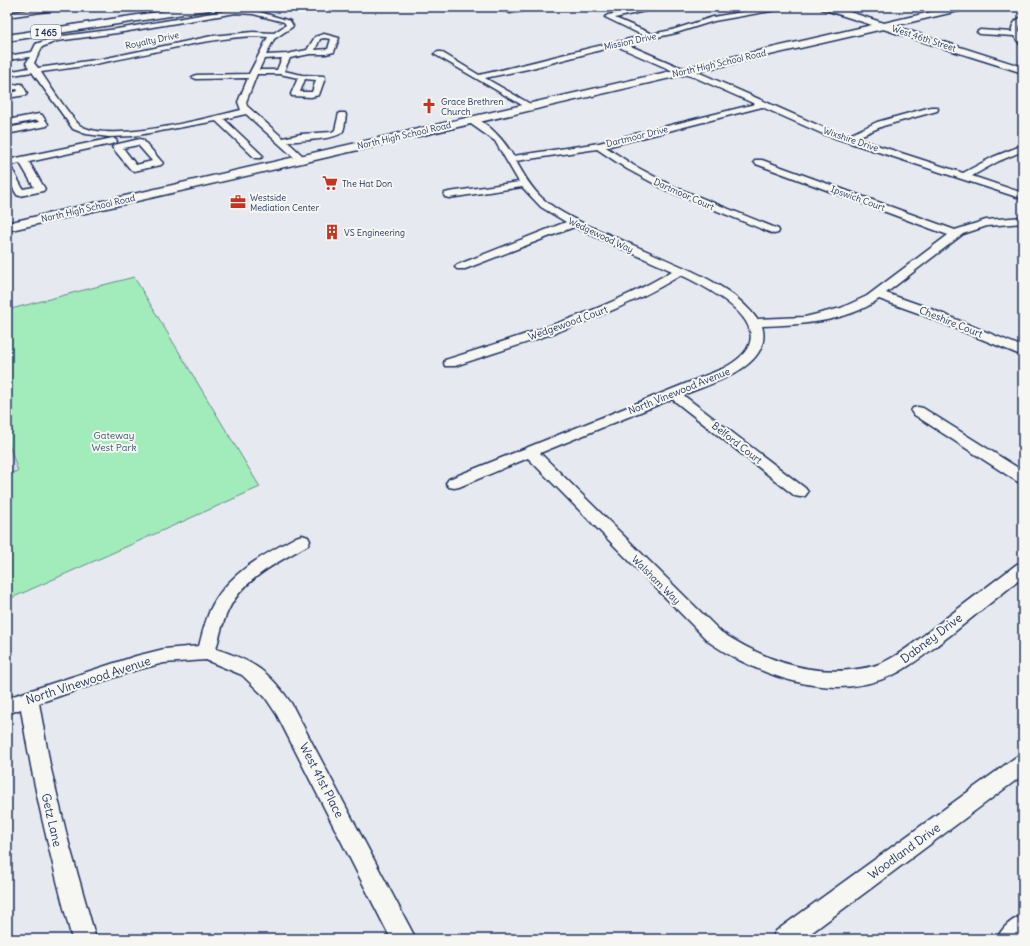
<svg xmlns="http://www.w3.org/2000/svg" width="1030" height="946" viewBox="0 0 1030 946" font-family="Delius,sans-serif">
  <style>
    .built { fill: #d6daee }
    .green { fill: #a2ebba; stroke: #5e8d8c }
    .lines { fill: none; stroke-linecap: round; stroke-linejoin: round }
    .street-casing { stroke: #1b2f5e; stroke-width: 3 }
    .secondary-casing { stroke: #1b2f5e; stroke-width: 3 }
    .highway-casing { stroke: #1b2f5e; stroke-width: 3 }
    .street { fill: #f6f6f2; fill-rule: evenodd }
    .secondary { fill: #f6f6f2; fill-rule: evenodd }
    .highway { fill: #f6f6f2; fill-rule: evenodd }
    .labels { text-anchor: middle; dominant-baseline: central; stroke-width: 4; stroke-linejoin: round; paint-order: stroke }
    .shield { fill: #f6f6f2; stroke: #5d6b8a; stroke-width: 1 }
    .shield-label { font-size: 9px; font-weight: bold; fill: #1b2f5e }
    .far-street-label { font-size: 9px; fill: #1b2f5e; stroke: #f6f6f2 }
    .far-poi-label { font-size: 9px; fill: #1b2f5e; stroke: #f6f6f2; text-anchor: start }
    .street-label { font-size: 10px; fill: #1b2f5e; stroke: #f6f6f2 }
    .park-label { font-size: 10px; fill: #365570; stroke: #f6f6f2 }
    .near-street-label { font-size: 12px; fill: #1b2f5e; stroke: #f6f6f2 }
  </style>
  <rect width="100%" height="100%" fill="#e7e9f0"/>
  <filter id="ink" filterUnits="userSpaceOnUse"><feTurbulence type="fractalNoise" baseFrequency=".025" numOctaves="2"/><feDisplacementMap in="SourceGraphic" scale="8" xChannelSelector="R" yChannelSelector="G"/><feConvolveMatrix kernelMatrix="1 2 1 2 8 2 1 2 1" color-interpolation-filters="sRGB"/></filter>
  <g filter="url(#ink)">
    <path class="built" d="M7 440 18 471 7 474Z"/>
    <path class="green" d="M134 277 260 487 7 600V474L18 471 7 439V310Z"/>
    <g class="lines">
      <defs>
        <g id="street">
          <path d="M48 7H64L61 9 7 17V13Z"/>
          <path d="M522 7H537L534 9 510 13 507 11Z"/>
          <path d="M649 7H662L615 18 652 34 672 30 713 17 771 7H785L782 9 714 21 676 33 626 44 677 66 700 73 829 130 847 136 877 122 931 107H937L938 109 937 111 883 126 855 138 963 173 993 157 1023 145V151L999 161 972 176 1023 193V199L823 134 762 107 606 147 633 165 672 186 778 229 779 231 778 233 774 234 666 190 627 169 597 149 516 161C523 174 531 188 542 198 559 213 582 223 603 232 633 245 663 258 692 271 717 283 741 297 757 319L805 317 841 308 867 296 948 235 756 164 754 162 756 160H762L955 230 986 220 1023 217V223L987 226 963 234 886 293 926 307 1023 347V356L918 313 879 299C848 322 799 325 762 326 774 367 710 384 683 395L805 488 808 492 805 496 800 497 795 496 672 399 540 453 721 632C760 657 802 675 850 670 861 669 872 667 882 663 903 653 920 638 937 625 964 604 991 584 1017 564L1023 562V577C999 596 975 615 952 634 933 648 916 663 895 674 833 704 761 677 709 642L528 458 459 487 454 488 449 487 446 483 449 479 722 369C791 334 719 293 681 275 611 318 533 340 455 366H445L444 363 445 360C523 335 602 313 672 271L574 227 465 269H457L455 267 457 265 566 222 541 207 522 187 449 198 445 197 444 195 445 193 449 192 519 182 495 141 468 122 467 120 468 118C483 115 507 144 513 156L599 143 755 104 694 77 671 70 621 48 620 45 528 69 485 78 532 105 533 107 532 109H529L434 54 438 52H441L479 75C534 63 588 47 644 36L605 17 608 15Z"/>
          <path d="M236 9 253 10 290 21 293 26 292 27 274 39 266 55 287 54 307 50 315 37 324 34 339 38 334 52 326 54H310L290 58 284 71 302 75 324 76 325 78 319 95 311 97 292 96 291 94 298 78 280 74H257L246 102 247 106 283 138 301 134 332 132 335 130 339 113H345L346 115C345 120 345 127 343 131 339 140 299 140 288 142L304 157 306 159 304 161H298L246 114 224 119 261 154 263 156 261 158H255L216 121 133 136 109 137 86 134 73 129 32 72 7 76V72L29 68 26 63 30 57 7 60V56L32 52 36 44 55 37 117 29ZM236 13 253 14 284 22 286 25 274 33 253 32 212 36 102 59 38 68 34 63 42 47 57 41 117 33ZM253 36 268 37 249 74 196 75 192 77 196 79 248 78 238 102 241 110C206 118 112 144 81 126 74 122 47 82 41 72 64 69 87 66 110 61 158 52 204 39 253 36ZM324 38 331 39 328 49 315 50 320 39ZM282 58 277 70H259L264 59ZM305 79 316 80 312 92H300Z"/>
          <path d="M1023 17V22L1020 25 1019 30 1023 38V44H1020L1014 36 980 34 977 32 980 30 1012 32C1011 25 1016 19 1023 17Z"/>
          <path d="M19 84H22L27 93 26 95 7 98V94L18 91 17 89 7 91V87Z"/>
          <path d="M39 114 42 115 48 124 47 126 7 134V128L39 122 37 120 7 126V120Z"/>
          <path d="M113 138 117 141 116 143 29 162 45 189 43 191 20 196 17 195 7 178V166L12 169 23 189 34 187 20 163 7 166V160Z"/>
          <path d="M140 139 143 140 161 161 163 163 161 165 134 171 131 170 112 147 114 145ZM138 145 152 161 136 165 123 148Z"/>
          <path d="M918 407 923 408 1023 471V483L1018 482 913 414 911 411 913 408Z"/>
          <path d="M302 535 308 537 310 541 308 545C280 561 242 579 228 611 222 623 220 636 216 649 253 661 269 671 291 703L416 939H391L277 715 265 697 242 675 206 660 164 663 136 670 39 703 50 765 68 840 96 939H72C52 863 33 787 21 709L7 714V698L136 656 164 649 199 646C202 634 205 622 210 610 226 574 264 555 296 537Z"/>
          <path d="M1023 754V775L803 939H772L776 931 1016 757Z"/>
          <path d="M1023 915V939H997C1002 927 1011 920 1023 915Z"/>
        </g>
        <path id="secondary" d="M820 7H834L884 23 952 7H969L967 9 894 26 1023 67V73L883 29 7 231V223L872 25 822 9Z"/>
        <path id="highway" d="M190 7H214L209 10 7 41V35Z"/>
      </defs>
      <use href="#street" class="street-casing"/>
      <use href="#secondary" class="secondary-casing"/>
      <use href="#highway" class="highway-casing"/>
      <use href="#street" class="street"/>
      <use href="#secondary" class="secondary"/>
      <use href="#highway" class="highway"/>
    </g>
  </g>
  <defs>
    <symbol id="church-bare" viewBox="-9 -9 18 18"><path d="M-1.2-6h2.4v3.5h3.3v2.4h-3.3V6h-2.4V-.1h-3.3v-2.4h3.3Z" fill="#c8321e" stroke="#f6f6f2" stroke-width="2.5" paint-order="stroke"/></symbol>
    <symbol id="supermarket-bare" viewBox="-9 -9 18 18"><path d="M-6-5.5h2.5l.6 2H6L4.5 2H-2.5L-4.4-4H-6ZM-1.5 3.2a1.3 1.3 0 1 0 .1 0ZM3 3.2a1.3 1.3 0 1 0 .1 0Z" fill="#c8321e" stroke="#f6f6f2" stroke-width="2.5" paint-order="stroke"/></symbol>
    <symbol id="office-bare" viewBox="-9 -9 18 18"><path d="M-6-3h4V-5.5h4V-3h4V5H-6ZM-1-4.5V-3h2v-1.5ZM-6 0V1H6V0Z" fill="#c8321e" stroke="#f6f6f2" stroke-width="2.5" paint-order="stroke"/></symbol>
    <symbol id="building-bare" viewBox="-9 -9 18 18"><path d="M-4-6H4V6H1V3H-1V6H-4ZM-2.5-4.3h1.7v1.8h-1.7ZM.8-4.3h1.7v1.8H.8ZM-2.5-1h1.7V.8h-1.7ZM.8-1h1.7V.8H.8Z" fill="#c8321e" stroke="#f6f6f2" stroke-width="2.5" paint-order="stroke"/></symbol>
  </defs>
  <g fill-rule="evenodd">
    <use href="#church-bare" x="418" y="95" width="22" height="22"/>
    <use href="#supermarket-bare" x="319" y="172" width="22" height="22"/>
    <use href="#office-bare" x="227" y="191" width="22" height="22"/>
    <use href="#building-bare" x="321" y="221" width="22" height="22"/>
  </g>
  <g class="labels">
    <rect class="shield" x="31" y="25" width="30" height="14" rx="3"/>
    <g class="shield-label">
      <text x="46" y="32">I 465</text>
    </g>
    <g class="far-street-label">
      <text transform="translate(924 38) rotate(18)">West 46th Street</text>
      <text transform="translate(152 40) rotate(-12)">Royalty Drive</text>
      <text transform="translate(630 41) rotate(-12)">Mission Drive</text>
      <text transform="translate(719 63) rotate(-13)">North High School Road</text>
      <text transform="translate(404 135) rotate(-13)">North High School Road</text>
      <text transform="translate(637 136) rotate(-14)">Dartmoor Drive</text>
      <text transform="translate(851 139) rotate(19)">Wixshire Drive</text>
      <text transform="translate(684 194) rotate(24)">Dartmoor Court</text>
      <text transform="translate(858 198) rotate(20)">Ipswich Court</text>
      <text transform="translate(88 208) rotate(-13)">North High School Road</text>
      <text transform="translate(601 235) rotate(25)">Wedgewood Way</text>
    </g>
    <g class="far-poi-label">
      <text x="441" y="101">Grace Brethren<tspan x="441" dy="10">Church</tspan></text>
      <text x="342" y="183">The Hat Don</text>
      <text x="250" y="197">Westside<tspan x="250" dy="10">Mediation Center</tspan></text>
      <text x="344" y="232">VS Engineering</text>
    </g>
    <g class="street-label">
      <text transform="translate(951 322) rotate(22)">Cheshire Court</text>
      <text transform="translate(568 323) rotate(-20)">Wedgewood Court</text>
      <text transform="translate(679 391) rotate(-22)">North Vinewood Avenue</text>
      <text transform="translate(737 443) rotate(38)">Belford Court</text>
      <text transform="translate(656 580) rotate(45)">Walsham Way</text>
    </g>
    <g class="park-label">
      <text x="114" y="435">Gateway<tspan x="114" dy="12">West Park</tspan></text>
    </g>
    <g class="near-street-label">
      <text transform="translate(931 638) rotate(-37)">Dabney Drive</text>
      <text transform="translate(88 680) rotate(-18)">North Vinewood Avenue</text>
      <text transform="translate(322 780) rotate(63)">West 41st Place</text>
      <text transform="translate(52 820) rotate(77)">Getz Lane</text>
      <text transform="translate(904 851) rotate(-36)">Woodland Drive</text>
    </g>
  </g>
  <rect width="1030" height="946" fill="none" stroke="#f6f6f2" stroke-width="24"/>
  <rect x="12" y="12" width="1006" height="922" fill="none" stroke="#1b2f5e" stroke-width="1.5" filter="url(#ink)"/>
</svg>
